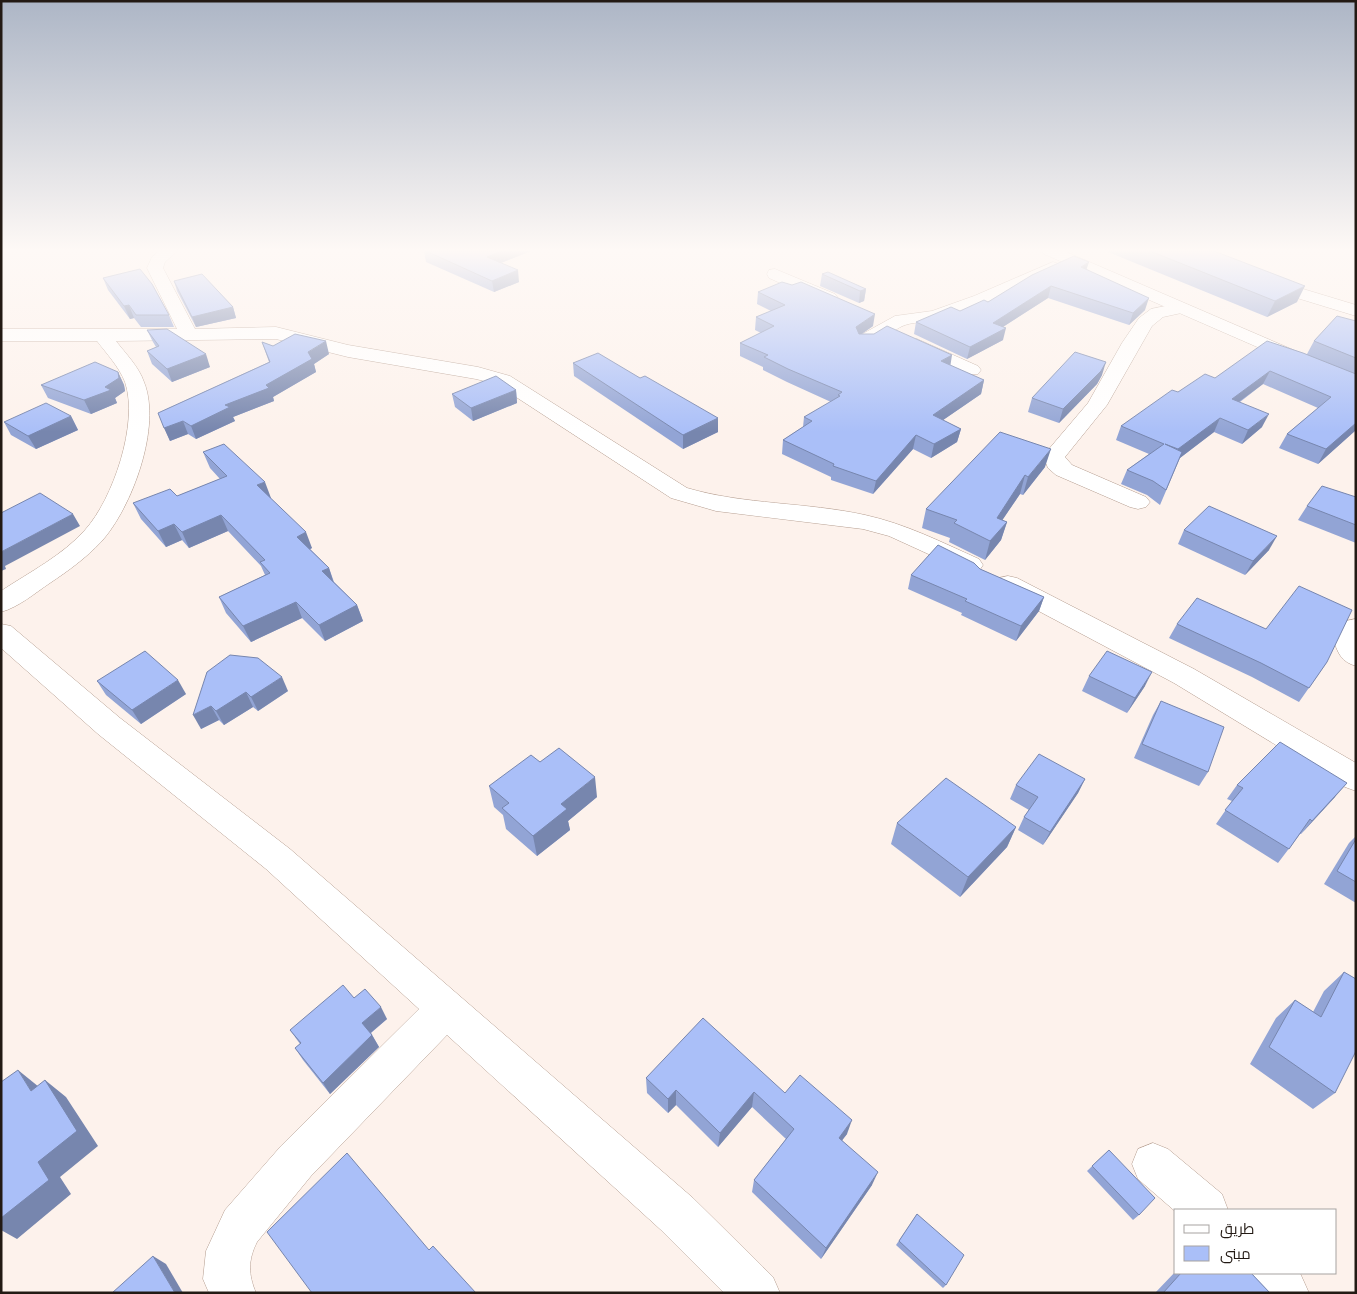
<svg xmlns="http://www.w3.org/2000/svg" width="1357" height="1294" viewBox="0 0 1357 1294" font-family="'Alegreya Sans',Cairo,sans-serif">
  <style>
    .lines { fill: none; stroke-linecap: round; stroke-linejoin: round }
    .minor-casing { stroke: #b49c8e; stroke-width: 1 }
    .major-casing { stroke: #b49c8e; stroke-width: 1 }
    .minor { fill: #fff; fill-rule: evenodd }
    .major { fill: #fff; fill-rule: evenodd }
    .wall { fill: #92a4d5 }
    .shaded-wall { fill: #7786ae }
    .building { fill: #aabff8; stroke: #7786ae }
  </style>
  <rect width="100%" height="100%" fill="#fdf2ec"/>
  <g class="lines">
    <defs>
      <g id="minor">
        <path d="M159 251H177L165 262 163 268 195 329 276 327 348 345 478 367 510 376 687 488C745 505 806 502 865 515 906 524 941 542 979 559L983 565 979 571 970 573 889 536 863 529 716 511 671 498 496 384 476 379 348 357 276 339 116 341C126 354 139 367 144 382 162 426 132 508 101 542 86 558 68 571 50 583 35 593 19 607 1 612V591C30 572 63 555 85 530 113 499 139 423 125 382 119 367 107 354 97 341H1V329H177L147 268 152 257Z"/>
        <path d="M1053 262 1059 264 1061 267 1059 270C1021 288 983 306 943 319 931 323 917 321 905 325 889 331 876 349 857 345L855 341 857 337 895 316 932 311 974 296Z"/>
        <path d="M775 269 835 294 838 298 835 302H823L769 278 767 274 769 270Z"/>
        <path d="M1267 278 1356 305V316L1261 287 1259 283 1261 279Z"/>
        <path d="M1180 303 1186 304 1189 308 1186 312 1163 317 1152 326 1107 405 1065 457 1072 465 1146 497 1150 502 1146 507 1138 509 1130 507 1056 475 1048 468 1043 456 1088 403 1122 343 1139 318 1151 309Z"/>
        <path d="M917 339 978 366 981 370 978 374H964L910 349 908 345 910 341Z"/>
        <path d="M1008 576 1017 578 1194 669 1356 763V791L1345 787 1174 683 999 590 995 584 999 578Z"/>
        <path d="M1356 619V666C1342 662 1338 654 1334 641L1346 621Z"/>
        <path d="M1 624 11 626 120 718 290 849 693 1198 773 1277 780 1293H724L661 1230 447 1035 311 1176 257 1242C248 1260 248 1274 256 1293H209L203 1279 206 1251 225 1210 281 1146 419 1009 266 869 98 734 1 648Z"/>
        <path d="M1153 1143 1168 1149 1222 1194 1228 1210H1176V1212L1138 1179 1132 1164 1138 1149Z"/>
        <path d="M1251 1273H1300L1309 1293H1260Z"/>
      </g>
      <path id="major" d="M1042 251H1064L1356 377V390L1044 254Z"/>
    </defs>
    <use href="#minor" class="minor-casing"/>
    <use href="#major" class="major-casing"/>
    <use href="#minor" class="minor"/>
    <use href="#major" class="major"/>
  </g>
  <g class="wall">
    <path d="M424 251H531L501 263 519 282 494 292 426 262Z"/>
    <path d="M1108 251H1214L1297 302 1267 317 1108 252Z"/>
    <path d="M1087 269 1145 310 1129 325 1048 298 1003 327V340L967 359 914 334 916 322 960 311Z"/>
    <path d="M822 274 866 289 864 301 859 303 820 286Z"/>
    <path d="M103 278 169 315 174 327H141L134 318 130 319 108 290Z"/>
    <path d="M174 281 233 307 236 318 196 327 177 291Z"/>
    <path d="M758 292 873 326 862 334 950 366 984 380 981 394 943 420 961 429 957 442 931 458 913 449 873 494 831 480V477L782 454 783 440 803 427 804 417 831 402 787 382 763 370V367L740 356V343L761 333 755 330 756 317 771 311 757 304Z"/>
    <path d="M1356 321V430L1318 464 1279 448 1287 434 1318 408 1263 384 1240 402 1262 427 1242 444 1214 432 1180 458 1160 505 1147 495 1121 484 1127 470 1149 454 1116 440 1121 426 1178 392 1215 378 1307 354 1314 341Z"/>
    <path d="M147 330 210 367 172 382 152 364 147 351 156 347 153 342Z"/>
    <path d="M262 342 273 346 329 354 314 364 316 372 273 397 274 401 233 417 235 421 196 439 188 434 170 441 158 413 269 362Z"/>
    <path d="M573 363 640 378 718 418V432L683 449 574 376Z"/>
    <path d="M118 372 124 385 125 391 115 398 117 403 91 414 48 398 41 385Z"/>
    <path d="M1102 375 1097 384 1059 423 1028 412 1032 398Z"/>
    <path d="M516 390 517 403 473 421 455 407 452 394Z"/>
    <path d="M71 416 78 430 36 449 11 435 4 422Z"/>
    <path d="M203 452 271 498H270L312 548 310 549 329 568 334 582 357 605 363 621 325 641 302 618 251 642 226 613 219 597 265 575 261 566 228 531 189 548 182 540 166 547 141 519 133 503 177 496 220 479 210 468Z"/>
    <path d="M1045 467 1023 495 1020 494 1002 520 1007 522 1001 540 985 560 949 542 950 538 922 528 926 509Z"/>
    <path d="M1356 497V543L1298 520 1307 506Z"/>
    <path d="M1184 530 1269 550 1245 575 1178 544Z"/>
    <path d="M980 569 1044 597 1039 611 1016 641 961 615 962 613 908 589 911 575Z"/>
    <path d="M1177 624 1327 662 1299 702 1252 677 1169 638Z"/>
    <path d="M207 672 288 691 258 711 253 707 224 725 219 720 201 729Z"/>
    <path d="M1089 676 1145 686 1127 713 1082 691Z"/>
    <path d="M97 681 186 694 141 724 106 695Z"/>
    <path d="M1161 701 1208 772 1199 786 1134 758 1153 715Z"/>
    <path d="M540 762 597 797 568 821 570 830 537 856 506 829 503 815 494 807 489 786Z"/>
    <path d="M1085 779 1078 793 1043 845 1018 830 1024 817 1029 810 1010 799 1016 785Z"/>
    <path d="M1237 785 1335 797 1301 834H1300L1278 863 1216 824 1232 801 1227 799Z"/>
    <path d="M897 823 1016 827 1007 847 960 897 891 844Z"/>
    <path d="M1356 836V903L1324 884 1349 843Z"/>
    <path d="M1344 972 1335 1093 1313 1109 1250 1064 1276 1018 1295 1000 1313 1012 1324 991Z"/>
    <path d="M354 998 387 1019 371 1033 379 1047 330 1094 303 1060 295 1048 300 1044 290 1030Z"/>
    <path d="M646 1078 785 1093 847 1134 842 1140 872 1185 821 1259 752 1192 754 1180 786 1139 752 1107 718 1147 676 1105 668 1113 647 1093Z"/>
    <path d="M1109 1150 1139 1215 1133 1220 1087 1171Z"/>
    <path d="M917 1214 946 1285 943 1288 896 1245Z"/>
    <path d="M1176 1271V1273H1251L1270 1293H1155Z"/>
  </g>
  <g class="shaded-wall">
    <path d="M501 251H531L488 268 487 257Z"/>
    <path d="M1089 262 1085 274 1081 267Z"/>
    <path d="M518 270 519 282 494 292 492 281Z"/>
    <path d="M1051 286 1048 298 990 335 993 323Z"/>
    <path d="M1305 286 1297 302 1267 317 1275 301Z"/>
    <path d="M866 289 864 301 859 303 860 291Z"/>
    <path d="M1149 298 1145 310 1129 325 1133 313Z"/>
    <path d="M129 305 134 318 130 319 124 306Z"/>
    <path d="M233 307 236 318 196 327 192 317Z"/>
    <path d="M875 314 873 326 854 339 856 327Z"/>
    <path d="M1006 328 1003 340 967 359 970 347Z"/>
    <path d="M326 341 329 354 314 364 316 372 273 397 274 401 233 417 235 421 196 439 191 426Z"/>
    <path d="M206 354 210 367 172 382 167 369Z"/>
    <path d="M952 355 950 368 941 361Z"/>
    <path d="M1106 362 1102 375 1097 384 1059 423 1063 409Z"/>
    <path d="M1270 371 1263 384 1225 412 1232 399Z"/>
    <path d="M118 372 124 385 125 391 115 398 117 403 91 414 84 400 105 387Z"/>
    <path d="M984 380 981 394 930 429 933 415Z"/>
    <path d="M516 390 517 403 473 421 471 408Z"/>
    <path d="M1269 414 1262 427 1242 444 1248 430Z"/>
    <path d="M71 416 78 430 36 449 28 436Z"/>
    <path d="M718 418V432L683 449V435Z"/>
    <path d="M1220 418 1214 432 1172 464 1178 449Z"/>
    <path d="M183 421 188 434 170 441 164 428Z"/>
    <path d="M1356 423V430L1318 464 1326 449Z"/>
    <path d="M961 429 957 442 931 458 934 444Z"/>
    <path d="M916 435 913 449 873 494 876 481Z"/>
    <path d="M1051 449 1045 467 1023 495 1028 477Z"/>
    <path d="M1025 475 1020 494 991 537 997 518Z"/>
    <path d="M265 482 271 498 263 501 257 485Z"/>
    <path d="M73 514 80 526 5 566 6 569 1 571V552Z"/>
    <path d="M221 515 228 531 189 548 182 532Z"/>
    <path d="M1007 522 1001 540 985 560 990 541Z"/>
    <path d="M174 524 182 540 166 547 158 531Z"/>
    <path d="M306 532 312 548 303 553 297 537Z"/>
    <path d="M1277 536 1269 550 1245 575 1253 561Z"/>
    <path d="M329 568 334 584 322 571Z"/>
    <path d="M1044 597 1039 611 1016 641 1021 626Z"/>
    <path d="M296 602 302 618 251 642 243 626Z"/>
    <path d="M357 605 363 621 325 641 319 625Z"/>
    <path d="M1152 672 1145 686 1127 713 1135 698Z"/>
    <path d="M282 677 288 691 258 711 251 697Z"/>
    <path d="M178 680 186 694 141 724 132 710Z"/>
    <path d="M246 692 253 707 224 725 216 711Z"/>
    <path d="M211 706 219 720 201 729 193 715Z"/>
    <path d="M595 777 597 797 568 821 570 830 537 856 533 836 561 804Z"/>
    <path d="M1085 779 1078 793 1043 845 1050 832Z"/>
    <path d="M1347 783 1335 797 1301 834 1312 821Z"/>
    <path d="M1016 827 1007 847 960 897 968 877Z"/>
    <path d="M381 1007 387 1019 368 1035 362 1023Z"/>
    <path d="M372 1035 379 1047 330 1094 323 1083Z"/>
    <path d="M18 1070 39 1087 31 1091Z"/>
    <path d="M45 1080 66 1097 98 1146 60 1177 71 1194 17 1239 1 1230V1218Z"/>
    <path d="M676 1090V1105L668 1113V1099Z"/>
    <path d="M754 1092 752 1107 718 1147 720 1133Z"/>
    <path d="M852 1120 847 1134 834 1151 839 1138Z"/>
    <path d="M878 1172 872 1185 821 1259 826 1248Z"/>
    <path d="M153 1256 166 1264 183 1293H175Z"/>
  </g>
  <g class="building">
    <path d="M426 251H501L487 257 518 270 492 281Z"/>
    <path d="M1150 251H1214L1305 286 1275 301Z"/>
    <path d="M1074 256 1089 262 1081 267 1149 298 1133 313 1051 286 993 323 1006 328 970 347 916 322 951 307 960 311 984 300 988 302 1032 275Z"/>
    <path d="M140 269 152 284 169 315H136L129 305 124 306 103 278Z"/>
    <path d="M828 272 866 289 860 291 822 274Z"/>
    <path d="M202 274 233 307 192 317 174 281Z"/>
    <path d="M782 282 792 285 801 282 875 314 856 327 859 334H874L887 326 952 355 941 361 984 380 933 415 961 429 934 444 916 435 876 481 833 466 834 464 783 440 812 421 804 417 840 396 838 395 842 392 788 369 764 357 768 355 740 343 774 326 756 317 785 305 758 292Z"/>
    <path d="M1337 316 1356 321V358L1314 341Z"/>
    <path d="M167 329 206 354 167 369 147 351 159 346 147 330Z"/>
    <path d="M295 334 326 341 308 352 312 359 266 385 269 388 225 405 230 407 191 426 183 421 164 428 158 413 270 362 262 342 273 346Z"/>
    <path d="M1267 341 1303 353 1356 374V423L1326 449 1287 434 1331 397 1270 371 1232 399 1269 414 1248 430 1220 418 1178 449 1165 444 1182 452 1166 490 1153 481 1127 470 1164 444 1121 426 1172 390 1178 392 1205 374 1215 378Z"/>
    <path d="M1075 352 1106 362 1101 371 1063 409 1032 398Z"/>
    <path d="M598 353 640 378 645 376 718 418 683 435 573 363Z"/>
    <path d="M95 362 118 372 119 378 105 387 111 390 84 400 41 385Z"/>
    <path d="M496 376 516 390 471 408 452 394Z"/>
    <path d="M46 403 71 416 28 436 4 422Z"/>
    <path d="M1000 432 1051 449 1028 477 1025 475 997 518 1007 522 990 541 954 523 957 520 926 509Z"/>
    <path d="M224 444 265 482 257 485 306 532 297 537 329 568 322 571 357 605 319 625 296 602 243 626 219 597 270 573 260 562 265 560 221 515 182 532 174 524 158 531 133 503 170 489 177 496 227 476 203 452Z"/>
    <path d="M1322 486 1356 497V525L1307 506Z"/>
    <path d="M40 493 73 514 1 552V513Z"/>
    <path d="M1209 506 1277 536 1253 561 1184 530Z"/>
    <path d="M938 545 974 563 980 569 1044 597 1021 626 965 601 967 599 911 575Z"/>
    <path d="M1299 586 1352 610 1327 662 1309 688 1261 663 1177 624 1197 598 1266 629Z"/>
    <path d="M145 651 178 680 132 710 97 681Z"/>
    <path d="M1107 651 1152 672 1135 698 1089 676Z"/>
    <path d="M230 655 258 658 282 677 251 697 246 692 216 711 211 706 193 715 207 672Z"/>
    <path d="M1161 701 1224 727 1208 772 1142 744Z"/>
    <path d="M1280 742 1347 783 1312 821 1310 819 1289 849 1225 810 1243 788 1237 785Z"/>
    <path d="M559 748 595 777 561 804 567 809 533 836 502 808 509 803 489 786 531 755 540 762Z"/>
    <path d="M1039 754 1085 779 1050 832 1024 817 1038 797 1016 785Z"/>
    <path d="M946 778 1016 827 968 877 897 823Z"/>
    <path d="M1356 839V882L1337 871Z"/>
    <path d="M1344 972 1356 979V1051L1335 1093 1269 1047 1295 1000 1321 1017Z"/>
    <path d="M343 985 354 998 365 989 381 1007 362 1023 372 1035 323 1083 295 1048 301 1043 290 1030Z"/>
    <path d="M703 1018 785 1093 800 1075 852 1120 839 1138 878 1172 826 1248 754 1180 794 1129 754 1092 720 1133 676 1090 668 1099 646 1078Z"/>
    <path d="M18 1070 31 1091 45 1080 77 1131 38 1162 49 1180 1 1218V1082Z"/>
    <path d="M1109 1150 1155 1198 1139 1215 1092 1166Z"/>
    <path d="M347 1153 429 1250 433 1246 476 1293H312L267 1232Z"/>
    <path d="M917 1214 964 1255 946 1285 899 1241Z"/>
    <path d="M153 1256 175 1293H112Z"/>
    <path d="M1181 1273H1251L1270 1293H1163Z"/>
  </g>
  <linearGradient id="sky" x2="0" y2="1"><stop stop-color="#adb6c6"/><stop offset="0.58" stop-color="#fef9f6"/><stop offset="1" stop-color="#fef9f6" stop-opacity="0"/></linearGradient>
  <rect width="1357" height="432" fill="url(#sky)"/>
  <rect width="1357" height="1294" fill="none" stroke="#231a14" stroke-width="5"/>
  <rect x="1174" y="1209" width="162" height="65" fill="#ffffff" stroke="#a7a3a1"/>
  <rect x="1184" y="1225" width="25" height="8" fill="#ffffff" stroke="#a7a3a1"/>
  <text x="1220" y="1234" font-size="15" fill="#231a14">طريق</text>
  <rect x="1184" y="1246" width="25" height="15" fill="#aabff8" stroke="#a7a3a1"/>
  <text x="1220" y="1259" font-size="15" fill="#231a14">مبنى</text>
</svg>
